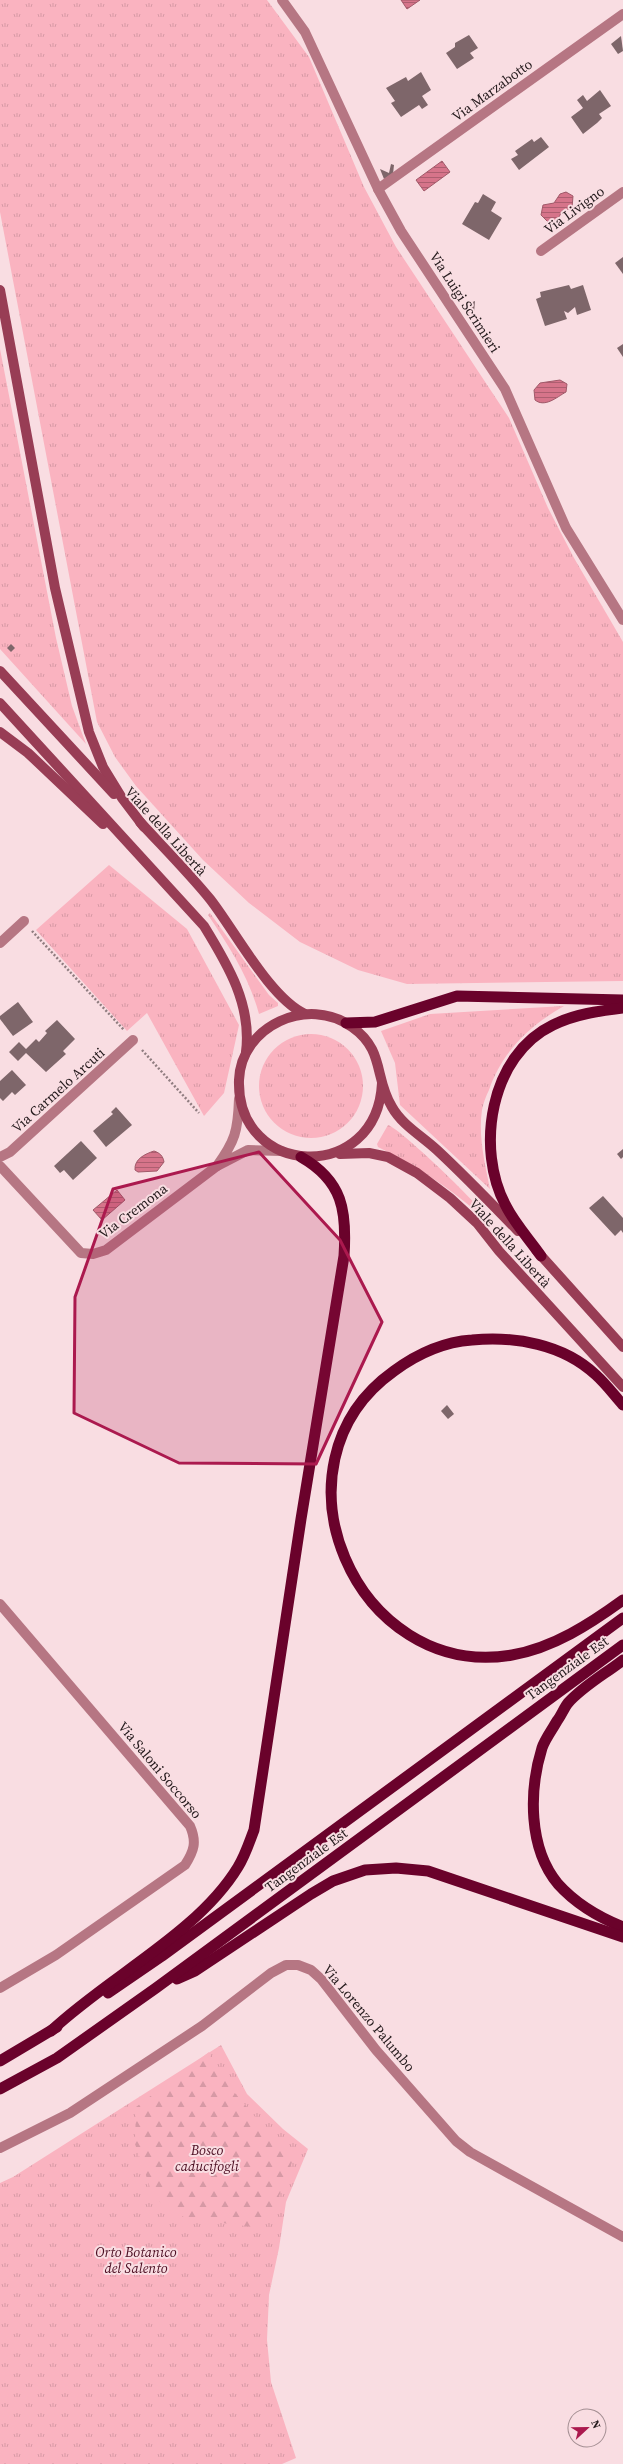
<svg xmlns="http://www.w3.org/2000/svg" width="623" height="2464" viewBox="0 0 623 2464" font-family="'Source Serif 4',serif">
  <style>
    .grass { fill: url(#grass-tufts) }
    .forest { fill: url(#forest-firs) }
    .water { fill: url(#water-rules); stroke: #a15969 }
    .building { fill: #7e666a }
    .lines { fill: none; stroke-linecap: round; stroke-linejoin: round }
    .path { stroke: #907d80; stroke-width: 2.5; stroke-dasharray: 2 2; stroke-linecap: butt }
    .minor { stroke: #b67683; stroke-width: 10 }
    .secondary { stroke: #983d55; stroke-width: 10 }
    .trunk { stroke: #6a022b; stroke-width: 11 }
    .marked { fill: #ab194e; fill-opacity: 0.2; stroke: #ab194e; stroke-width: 3; stroke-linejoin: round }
    .labels { text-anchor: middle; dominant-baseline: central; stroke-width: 4; stroke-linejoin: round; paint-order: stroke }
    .street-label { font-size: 14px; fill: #251b1d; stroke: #f9dde2 }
    .park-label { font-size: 14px; font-style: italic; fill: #4c0e22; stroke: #f9dde2 }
  </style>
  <defs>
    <pattern id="grass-tufts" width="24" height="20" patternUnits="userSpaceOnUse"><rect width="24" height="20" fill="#fab3c0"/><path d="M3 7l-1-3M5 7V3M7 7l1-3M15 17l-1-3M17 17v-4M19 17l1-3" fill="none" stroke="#d699a5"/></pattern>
    <pattern id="forest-firs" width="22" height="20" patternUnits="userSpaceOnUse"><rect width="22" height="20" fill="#fab3c0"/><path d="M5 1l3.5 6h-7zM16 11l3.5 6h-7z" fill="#d699a5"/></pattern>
    <pattern id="water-rules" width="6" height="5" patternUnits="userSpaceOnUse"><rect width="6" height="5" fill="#d6748a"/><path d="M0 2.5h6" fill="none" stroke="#ad5e70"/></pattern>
  </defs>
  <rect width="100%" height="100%" fill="#f9dde2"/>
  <g class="grass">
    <path d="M0 0H267L309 57 364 187 396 247 509 418 548 508 574 558 623 642V981L407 984 358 970 300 942 249 903 203 860 136 786 115 757 97 722 0 212Z"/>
    <path d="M0 349 56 638 72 706 86 744 0 649Z"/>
    <path d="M109 865 187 929 239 1025 224 1093 204 1116 147 1013 127 1031 36 930Z"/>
    <path d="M210 913 269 995 278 1003V1006L259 1014C249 977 229 946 208 915Z"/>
    <path d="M564 1006C529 1026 502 1052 489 1090 486 1096 483 1104 482 1110 478 1136 485 1164 490 1189L400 1105 395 1063 381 1031 430 1014Z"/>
    <circle cx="311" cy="1086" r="52"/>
    <path d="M388 1125C401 1129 492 1216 493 1226 457 1193 421 1168 378 1147L377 1144Z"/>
    <path d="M221 2045 247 2094 283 2129 308 2149 286 2202 279 2248 269 2295 267 2340 271 2382 296 2458 282 2464H0V2183L13 2177Z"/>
  </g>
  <path class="forest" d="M209 2052 234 2092 257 2119 287 2147 292 2162 273 2212 252 2227 186 2218 163 2206 151 2190 135 2144 136 2107Z"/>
  <g class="water">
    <path d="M401 0H420L407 9Z"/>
    <path d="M442 161 450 172 424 191 416 180Z"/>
    <path d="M566 192 573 196 572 208 562 211 557 221 548 222 541 215 543 205 554 203 560 194Z"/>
    <path d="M560 380 567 384 566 392C557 397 545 408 535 400L534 390 540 383Z"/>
    <path d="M154 1151C160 1153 163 1156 164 1162L157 1171 138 1172 135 1170C134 1159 145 1154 154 1151Z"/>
    <path d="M117 1190 125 1200 102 1220 93 1210Z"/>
  </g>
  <g class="building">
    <path d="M469 35 478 48 470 53 474 58 457 69 446 53 455 47V43Z"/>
    <path d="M621 36 623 51 618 54 611 44Z"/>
    <path d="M421 72 431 90 422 96 428 105 422 109 419 105 401 117 391 103 395 101 386 88 406 77 408 81Z"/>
    <path d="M600 90 611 106 599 114 602 118 597 123 583 134 571 117 583 108 577 100 583 95 587 101Z"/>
    <path d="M541 137 549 147 519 170 511 159 518 155 515 151 532 139 534 142Z"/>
    <path d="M391 164 394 165 393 174 384 179 380 169 389 173Z"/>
    <path d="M483 194 496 202 491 211 502 218 489 240 462 224 475 202 478 203Z"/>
    <path d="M623 257V274L615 263Z"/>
    <path d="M569 285 571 289 583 285 591 310 577 315 575 307 568 313 564 311 567 319 545 326 536 299 541 297 540 292Z"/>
    <path d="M475 301 474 313 469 314 463 306Z"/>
    <path d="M623 344V357L617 348Z"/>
    <path d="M11 644 15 648 11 652 7 648Z"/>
    <path d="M18 1002 33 1022 13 1036 0 1019V1016Z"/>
    <path d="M57 1020 75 1039 63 1051 66 1054 46 1072 26 1053 18 1061 9 1052 19 1042 26 1049 36 1039 39 1042 47 1033 45 1031Z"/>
    <path d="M12 1070 26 1085 15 1095 12 1092 3 1101 0 1098V1081Z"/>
    <path d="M116 1107 132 1125 106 1147 93 1131 113 1114 111 1112Z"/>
    <path d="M81 1141 97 1158 73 1180 64 1170 60 1173 54 1166Z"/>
    <path d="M623 1149V1157L621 1159 617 1154Z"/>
    <path d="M603 1196 623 1218V1233L621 1230 615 1236 589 1208Z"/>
    <path d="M447 1405 454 1414 448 1419 441 1411Z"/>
  </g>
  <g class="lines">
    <g class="path">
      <path d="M32 931 124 1030"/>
      <path d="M142 1050 199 1113"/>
    </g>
    <g class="minor">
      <path d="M282 0 305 32 378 189 401 231 505 389 566 528 623 620"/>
      <path d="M378 189 623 14"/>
      <path d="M541 251 623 192"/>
      <path d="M0 943 24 921"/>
      <path d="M239 1099C238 1131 235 1141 217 1166L248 1150 281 1151"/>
      <path d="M0 1157 10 1152 133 1040"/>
      <path d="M0 1166 81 1253 93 1254 106 1250 217 1166"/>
      <path d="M0 1604 190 1826C197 1842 194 1851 185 1865L56 1955 0 1988"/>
      <path d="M0 2148 70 2113 202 2026 271 1973 286 1965H298L311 1970 321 1979 376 2050 456 2141 470 2152 623 2237"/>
    </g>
    <g class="secondary">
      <path d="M0 290 55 588 89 732 103 767 122 798 144 827"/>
      <path d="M0 671 114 794"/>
      <path d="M0 703 204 926C228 965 252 1005 246 1052"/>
      <path d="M0 732 28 753 103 824"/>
      <path d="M140 822C163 847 188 872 210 899 235 931 270 998 305 1014"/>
      <path d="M382 1083C377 1185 236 1178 239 1080 241 1026 308 995 352 1027 385 1050 374 1078 392 1107 402 1125 422 1136 437 1150 465 1176 491 1203 518 1231"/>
      <path d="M340 1154 369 1153 388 1157 417 1173 450 1198 477 1223 499 1251 623 1387"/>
      <path d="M536 1250 623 1347"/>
    </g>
    <g class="trunk">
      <path d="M346 1023 375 1022 457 996 623 1000"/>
      <path d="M541 1256C530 1240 515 1224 506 1206 475 1149 490 1055 553 1025 575 1014 599 1011 623 1008"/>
      <path d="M623 1405C614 1395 606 1384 596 1375 563 1344 515 1336 472 1340 443 1342 417 1354 394 1371 262 1465 356 1681 512 1655 553 1648 590 1624 623 1600"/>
      <path d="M623 1660C605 1674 583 1686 568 1703 564 1708 561 1716 557 1721 552 1730 545 1739 542 1748 529 1790 528 1848 558 1884 576 1904 598 1917 623 1927"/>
      <path d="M177 1979 195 1971 311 1894 333 1881 365 1870 396 1868 428 1871 623 1937"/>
      <path d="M108 1993 162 1956 623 1618"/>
      <path d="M51 2031C108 1977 198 1933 238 1867 245 1856 249 1843 254 1830L301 1519 344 1256C347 1211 343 1181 301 1157"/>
      <path d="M0 2061 57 2027"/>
      <path d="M0 2089 57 2058 156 1988 623 1645"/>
    </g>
  </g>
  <path class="marked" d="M259 1152 340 1240 382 1322 316 1464 179 1463 74 1413 75 1297 113 1189Z"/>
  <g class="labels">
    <g class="street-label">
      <text transform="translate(492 90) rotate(-36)">Via Marzabotto</text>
      <text transform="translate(574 210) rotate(-36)">Via Livigno</text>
      <text transform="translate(465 302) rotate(57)">Via Luigi Scrimieri</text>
      <text transform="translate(166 831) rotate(48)">Viale della Libertà</text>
      <text transform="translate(58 1090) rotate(-42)">Via Carmelo Arcuti</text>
      <text transform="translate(133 1211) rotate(-37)">Via Cremona</text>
      <text transform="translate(510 1243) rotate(48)">Viale della Libertà</text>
      <text transform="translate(567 1668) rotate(-36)">Tangenziale Est</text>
      <text transform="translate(160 1770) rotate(50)">Via Saloni Soccorso</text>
      <text transform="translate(306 1860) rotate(-36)">Tangenziale Est</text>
      <text transform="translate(369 2018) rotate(50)">Via Lorenzo Palumbo</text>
    </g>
    <g class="park-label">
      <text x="207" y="2150">Bosco<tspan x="207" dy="16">caducifogli</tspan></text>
      <text x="136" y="2252">Orto Botanico<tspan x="136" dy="16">del Salento</tspan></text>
    </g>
  </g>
  <g transform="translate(587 2428) rotate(68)"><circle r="19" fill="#f9dde2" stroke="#a48f93"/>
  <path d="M0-3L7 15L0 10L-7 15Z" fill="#ab194e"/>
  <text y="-6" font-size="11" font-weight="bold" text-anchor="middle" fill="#251b1d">N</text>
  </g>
</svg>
